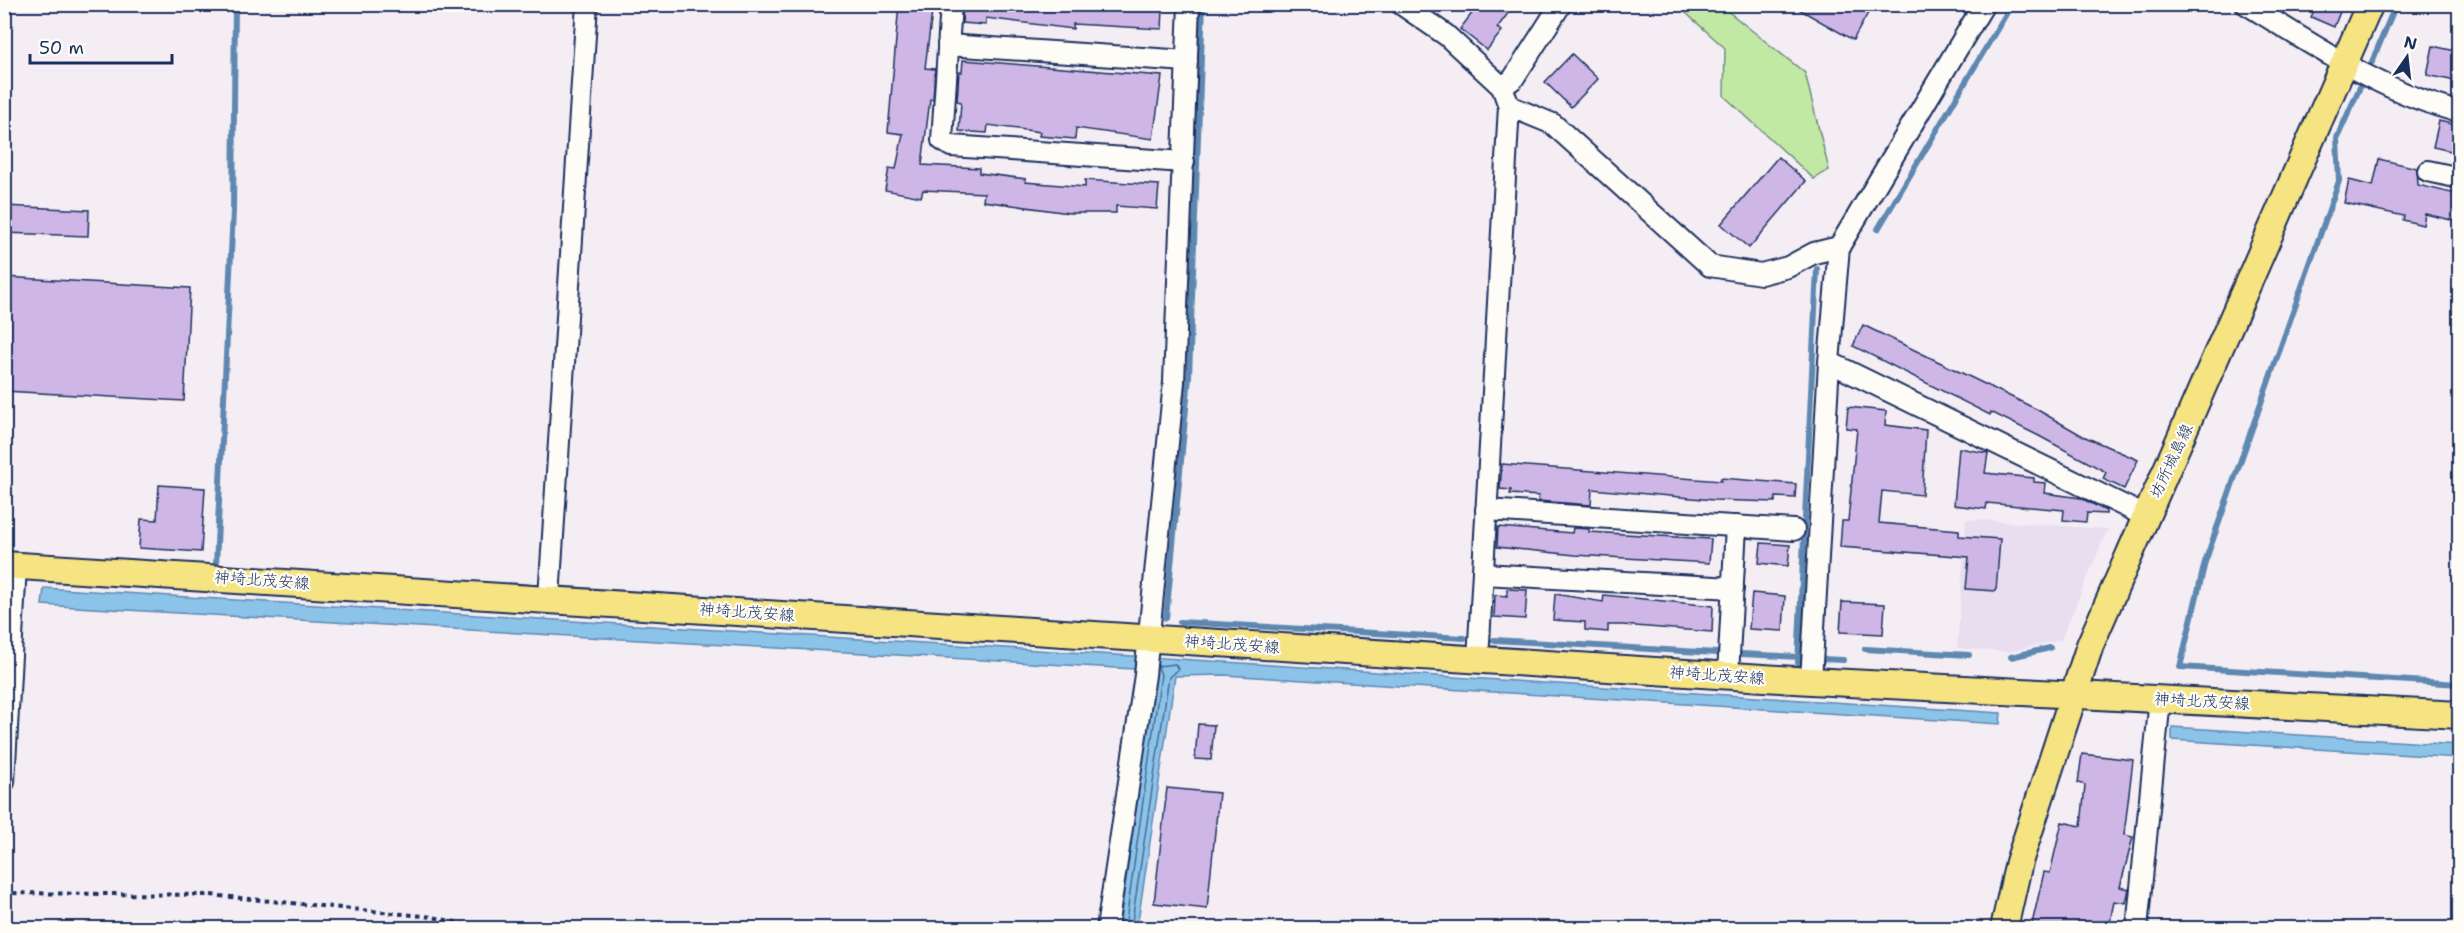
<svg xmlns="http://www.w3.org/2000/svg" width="2464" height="933" viewBox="0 0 2464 933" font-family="'Shantell Sans','Klee One',sans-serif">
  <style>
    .built { fill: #e9def0 }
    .green { fill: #c2e9a4; stroke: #6e8c81; stroke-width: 1.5 }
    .water { fill: #8bc3e9; stroke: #5e88b1; stroke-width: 1.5 }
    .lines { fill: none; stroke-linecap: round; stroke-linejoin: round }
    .shore { stroke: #486a96; stroke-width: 1.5 }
    .stream { stroke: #5e88b1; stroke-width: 6 }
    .building { fill: #ceb7e6; stroke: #1b2f5e; stroke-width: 1.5 }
    .minor-casing { stroke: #1b2f5e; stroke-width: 24 }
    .major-casing { stroke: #1b2f5e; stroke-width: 30 }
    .path { stroke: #1b2f5e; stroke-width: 4; stroke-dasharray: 4.5 4.5; stroke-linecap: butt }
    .minor { stroke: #fdfcf7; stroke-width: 20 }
    .major { stroke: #f6e381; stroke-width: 26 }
    .labels { text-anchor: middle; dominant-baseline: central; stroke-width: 4.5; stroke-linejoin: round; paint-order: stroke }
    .street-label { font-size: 16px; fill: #1b2f5e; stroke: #fdfcf7 }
  </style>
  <rect width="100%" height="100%" fill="#f4eef4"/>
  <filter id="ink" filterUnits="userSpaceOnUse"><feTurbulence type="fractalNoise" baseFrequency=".0167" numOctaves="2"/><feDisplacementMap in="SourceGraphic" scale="12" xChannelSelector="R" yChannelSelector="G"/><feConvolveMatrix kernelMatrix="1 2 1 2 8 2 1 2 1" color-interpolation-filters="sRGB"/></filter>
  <g filter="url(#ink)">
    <path class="built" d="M1966 519 2108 529 2061 640 2008 652 1957 648Z"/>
    <path class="green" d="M1677 5H1720L1805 73 1829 170 1814 179 1724 96 1725 48Z"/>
    <g class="water">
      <path d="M44 588 1164 658 2001 713 2000 724 1224 675 1175 676 1137 928H1119L1155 673 1151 670 42 605Z"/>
      <path d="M2172 727 2459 745V758L2172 740Z"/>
    </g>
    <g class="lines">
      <path class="shore" d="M1125 928 1161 675 1158 666 1175 664 1178 669 1169 677 1131 928"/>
      <g class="stream">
        <path d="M2372 62 2396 4"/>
        <path d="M2360 87 2337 138 2339 181 2205 562 2180 667 2460 684"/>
        <path d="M1878 229 2012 4"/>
        <path d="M216 565 233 211 235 4"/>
        <path d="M1166 618 1189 377 1203 4"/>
        <path d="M1180 622 1464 638"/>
        <path d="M1494 640 1717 653"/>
        <path d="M1865 649 1969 655"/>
        <path d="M1741 654 1800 657"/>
        <path d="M2011 657 2050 648"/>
        <path d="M1822 659 1843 660"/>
        <path d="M1798 663 1817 269"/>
      </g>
    </g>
    <g class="building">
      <path d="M899 4H933L925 68 935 69 933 99H930L922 165 979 168V173L1026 179 1025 182 1085 187V180L1159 185 1157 209 1116 206V213H1069L983 201 984 193 923 190 921 197 885 190 889 168 896 169 903 134 888 132Z"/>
      <path d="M963 4H1103L1163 9 1162 29 1073 24V29L986 18V25L962 23Z"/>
      <path d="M1479 4H1515L1497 28 1502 31 1487 50 1460 29Z"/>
      <path d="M1790 4H1873L1853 40Z"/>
      <path d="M2317 4H2343L2334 27 2311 17Z"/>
      <path d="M2433 46 2460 52V82L2427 75Z"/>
      <path d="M1572 54 1598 79 1571 107 1545 82Z"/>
      <path d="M963 60 1162 76 1153 139 1076 128 1075 139 1039 136 1040 132 988 125 987 133 959 131 961 102 957 101 959 72H962Z"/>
      <path d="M2439 121 2460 126V153L2433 147Z"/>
      <path d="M1778 157 1806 181 1749 248 1721 224Z"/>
      <path d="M2379 159 2417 168 2418 185 2460 195V218L2457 217 2456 221 2425 214 2423 225 2403 220 2404 216 2344 203 2349 180 2373 186Z"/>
      <path d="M4 206 89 210 88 236 4 233Z"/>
      <path d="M4 277 190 288 184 401 4 391Z"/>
      <path d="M1863 325 2036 409 2083 436 2138 460 2124 489 2103 479 2106 472 2039 436 1991 412 1990 415 1853 346Z"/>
      <path d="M1848 407 1886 411 1885 425 1926 430 1922 495 1882 491 1879 523 1959 530V536L2000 539 1996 591 1966 589 1969 557 1840 547 1842 521H1848L1857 429 1846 428Z"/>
      <path d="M1959 448 1988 453 1985 473 2034 478V482L2046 483 2045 493 2081 498 2106 511V514L2087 513 2086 522 2063 520 2064 510 1987 503 1986 509 1954 505Z"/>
      <path d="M1502 464 1721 481V478L1796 484 1795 498 1776 497 1775 502 1714 500 1592 489 1591 505 1538 501 1539 496 1510 494 1511 490 1500 489Z"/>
      <path d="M159 485 205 488 201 552 139 548 141 519 157 520Z"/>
      <path d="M1498 527 1572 533 1573 528 1589 529V532L1711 539 1709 563 1575 555 1497 547Z"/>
      <path d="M1761 543 1790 545 1788 566 1759 563Z"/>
      <path d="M1507 589 1527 590 1525 619 1494 617 1495 595 1507 596Z"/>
      <path d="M1752 593 1785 596 1783 631 1749 629Z"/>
      <path d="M1555 594 1603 602 1604 595 1713 606 1712 632 1622 625H1608V632L1585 630V622L1553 620Z"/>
      <path d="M1842 602 1885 604 1883 634 1840 632Z"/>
      <path d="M1198 724 1214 725 1211 760 1195 759Z"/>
      <path d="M2082 754 2133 760 2124 835 2133 837 2120 887 2129 889 2126 903 2114 901 2109 928 2070 926 2069 928H2031L2044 872 2050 873 2062 822 2081 826 2085 785 2078 783Z"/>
      <path d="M1167 788 1219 793 1207 909 1154 903Z"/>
    </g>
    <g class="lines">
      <defs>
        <g id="minor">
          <path d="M951 4 942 140 951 146 1184 162"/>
          <path d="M1401 4 1446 35 1502 87 1509 106 1478 660"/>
          <path d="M2246 4C2314 45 2382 93 2460 112"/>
          <path d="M948 45 1187 61"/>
          <path d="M1502 87 1513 79 1561 4"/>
          <path d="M1509 106 1553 124 1710 266 1761 274 1788 267 1814 253 1839 247"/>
          <path d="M2428 171 2460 178"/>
          <path d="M1829 362 2145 516"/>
          <path d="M1486 510 1794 530"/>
          <path d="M1483 574 1733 588"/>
          <path d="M549 598 587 4"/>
          <path d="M1728 675 1736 526"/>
          <path d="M1811 681 1829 362 1839 247 1984 4"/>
          <path d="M4 782 16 565"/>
          <path d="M1107 928 1145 675 1174 382 1189 4"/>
          <path d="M2137 928 2160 699"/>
        </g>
        <g id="major">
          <path d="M4 565 1811 681 2460 715"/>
          <path d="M2004 928 2019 862 2090 645 2370 4"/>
        </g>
      </defs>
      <use href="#minor" class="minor-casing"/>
      <use href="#major" class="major-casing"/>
      <path class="path" d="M4 893 210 895 433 917 481 928"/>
      <use href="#minor" class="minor"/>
      <use href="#major" class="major"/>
    </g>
  </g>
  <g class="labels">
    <g class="street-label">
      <text transform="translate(2171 461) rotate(-65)">坊所城島線</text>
      <text transform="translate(262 580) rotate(4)">神埼北茂安線</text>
      <text transform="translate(747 612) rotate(4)">神埼北茂安線</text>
      <text transform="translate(1232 644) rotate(4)">神埼北茂安線</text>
      <text transform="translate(1717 675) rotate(4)">神埼北茂安線</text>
      <text transform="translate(2202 701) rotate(3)">神埼北茂安線</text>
    </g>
  </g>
  <rect width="2464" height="933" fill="none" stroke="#fdfcf7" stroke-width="24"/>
  <rect x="12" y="12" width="2440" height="909" fill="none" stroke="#1b2f5e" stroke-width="2" filter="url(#ink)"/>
  <g transform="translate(2407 57) rotate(14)" stroke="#fdfcf7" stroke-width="4.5" paint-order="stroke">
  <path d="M0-4.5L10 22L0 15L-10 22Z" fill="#1b2f5e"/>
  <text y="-9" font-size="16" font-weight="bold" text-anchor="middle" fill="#1b2f5e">N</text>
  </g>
  <path d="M30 54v9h142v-9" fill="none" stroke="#1b2f5e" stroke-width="3"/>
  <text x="39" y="54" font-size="18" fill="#1b2f5e" stroke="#fdfcf7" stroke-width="4.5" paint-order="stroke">50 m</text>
</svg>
